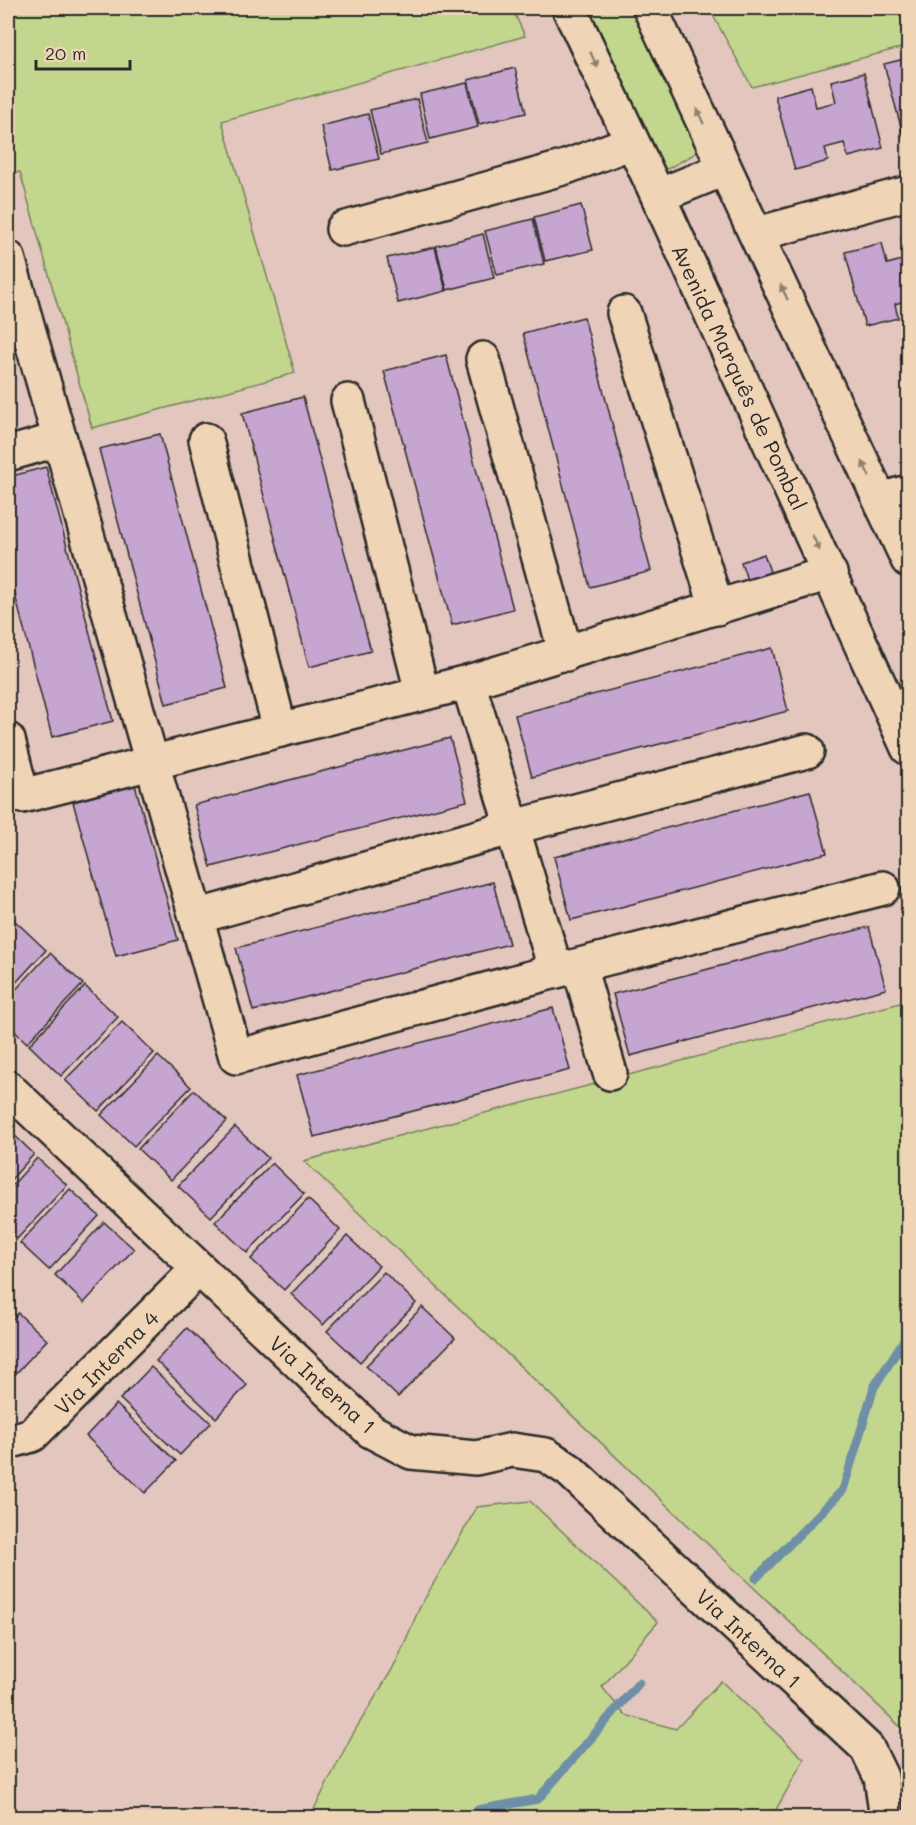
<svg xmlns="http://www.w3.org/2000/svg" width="916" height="1825" viewBox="0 0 916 1825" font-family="Mali,sans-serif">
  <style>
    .green { fill: #c2d78d; stroke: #76815c; stroke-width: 1.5 }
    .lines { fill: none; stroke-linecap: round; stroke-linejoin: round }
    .stream { stroke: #6e8fa7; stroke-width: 9 }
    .building { fill: #c6a5d0; stroke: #2b2b2b; stroke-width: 1.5 }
    .minor-casing { stroke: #2b2b2b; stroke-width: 38 }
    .secondary-casing { stroke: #2b2b2b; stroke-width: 38 }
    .minor { stroke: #efd4b6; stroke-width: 33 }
    .secondary { stroke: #efd4b6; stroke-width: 33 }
    .oneway { fill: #8d8070 }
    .labels { text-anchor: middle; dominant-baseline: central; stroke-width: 5; stroke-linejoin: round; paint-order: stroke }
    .street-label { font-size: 21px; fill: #2b2b2b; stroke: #efd4b6 }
  </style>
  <rect width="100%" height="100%" fill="#e3c6be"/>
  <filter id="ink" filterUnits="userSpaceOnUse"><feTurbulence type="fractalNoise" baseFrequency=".0167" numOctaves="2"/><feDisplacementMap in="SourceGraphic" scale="12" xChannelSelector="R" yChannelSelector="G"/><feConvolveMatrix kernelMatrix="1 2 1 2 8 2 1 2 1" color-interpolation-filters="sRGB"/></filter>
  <g filter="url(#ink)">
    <g class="green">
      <path d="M8 8H512L525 36 222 121 295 373 92 428 20 172 8 175Z"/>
      <path d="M590 8H631L698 152 660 173Z"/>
      <path d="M709 8H908V46L752 87Z"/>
      <path d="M908 1001V1734L304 1161Z"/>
      <path d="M530 1501 658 1622 602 1687 625 1715 676 1729 721 1681 804 1759 772 1817H310L351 1737 396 1663 419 1609 477 1507Z"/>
      <path d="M8 1702V1786L13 1817H8Z"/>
    </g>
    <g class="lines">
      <g class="stream">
        <path d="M756 1578 843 1490 874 1387 908 1334"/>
        <path d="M473 1818 477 1810 538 1799 639 1683"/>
      </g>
    </g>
    <g class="building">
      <path d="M908 58V137L904 138 884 64Z"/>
      <path d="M515 68 526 113 479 124 468 80Z"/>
      <path d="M864 73 883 148 848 157 844 143 825 148 828 161 795 170 775 96 811 86 816 107 836 102 831 81Z"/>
      <path d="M467 83 478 127 430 139 420 94Z"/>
      <path d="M417 99 428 143 381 154 370 110Z"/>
      <path d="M368 114 379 159 332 170 321 126Z"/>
      <path d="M581 205 593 250 545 261 534 217Z"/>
      <path d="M533 219 544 264 497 275 485 231Z"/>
      <path d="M483 234 494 278 447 290 436 246Z"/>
      <path d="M908 236V300L895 304 898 318 865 326 845 252 882 243 887 264 906 259 901 238Z"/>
      <path d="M435 247 446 291 398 303 387 258Z"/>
      <path d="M584 317 651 571 590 587 523 333Z"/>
      <path d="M446 355 513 609 452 625 384 371Z"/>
      <path d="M908 356V386L901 358Z"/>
      <path d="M303 397 371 651 309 667 242 413Z"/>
      <path d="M160 434 227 688 166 704 99 449Z"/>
      <path d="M46 467 113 721 52 737 8 568V477Z"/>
      <path d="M764 554 782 607 759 615 741 562Z"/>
      <path d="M772 648 788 711 532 777 515 715Z"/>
      <path d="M450 738 467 801 211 867 194 805Z"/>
      <path d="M135 785 178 940 116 956 73 802Z"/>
      <path d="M810 791 827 853 571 920 554 857Z"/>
      <path d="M493 882 509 944 253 1011 236 948Z"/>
      <path d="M13 919 46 950 8 991V926Z"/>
      <path d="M869 927 886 989 630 1056 613 994Z"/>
      <path d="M50 953 83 984 27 1043 8 1025V998Z"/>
      <path d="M85 986 118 1017 61 1076 29 1045Z"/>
      <path d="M553 1008 570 1070 314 1137 297 1075Z"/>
      <path d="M122 1022 154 1053 98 1111 65 1080Z"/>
      <path d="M158 1056 191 1087 134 1146 101 1115Z"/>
      <path d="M194 1090 227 1121 171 1180 138 1149Z"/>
      <path d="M235 1127 268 1158 211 1217 178 1186Z"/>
      <path d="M8 1129 34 1154 8 1183Z"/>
      <path d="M37 1158 67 1185 17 1239 8 1231V1190Z"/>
      <path d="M272 1163 304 1194 247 1253 215 1222Z"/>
      <path d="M70 1189 99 1216 49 1270 20 1243Z"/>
      <path d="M308 1199 340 1230 284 1290 251 1259Z"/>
      <path d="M104 1222 134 1249 84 1303 55 1275Z"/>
      <path d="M347 1236 379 1266 323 1325 291 1294Z"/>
      <path d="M384 1272 416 1303 360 1362 327 1331Z"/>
      <path d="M8 1304 13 1309 8 1315Z"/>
      <path d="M422 1307 455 1338 398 1397 366 1366Z"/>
      <path d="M18 1313 47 1340 8 1382V1324Z"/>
      <path d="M187 1328 247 1385 216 1418 156 1361Z"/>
      <path d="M151 1367 211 1423 180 1455 120 1399Z"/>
      <path d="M116 1404 176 1461 145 1493 86 1436Z"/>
    </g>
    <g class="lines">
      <defs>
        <g id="minor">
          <path d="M343 229 566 167 632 142"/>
          <path d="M757 234 908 193"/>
          <path d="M8 258 196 917 514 827 807 751"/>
          <path d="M624 313 717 608"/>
          <path d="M483 359 566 654"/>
          <path d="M348 401 422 692"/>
          <path d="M206 440 280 730"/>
          <path d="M8 454 60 439"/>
          <path d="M880 500 908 492"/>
          <path d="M468 682 556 971"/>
          <path d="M8 740 22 796 468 682 830 573"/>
          <path d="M196 917 236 1057 556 971 883 888"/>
          <path d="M579 966 610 1073"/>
          <path d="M8 1088 371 1431 411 1452 476 1458 512 1450 546 1455 569 1470 867 1748 881 1777 887 1818"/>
          <path d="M8 1442 32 1435 197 1270"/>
        </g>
        <g id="secondary">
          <path d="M569 8 658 196 908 748"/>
          <path d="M650 8 908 560"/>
          <path d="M658 196 724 169"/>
        </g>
      </defs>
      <use href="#minor" class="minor-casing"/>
      <use href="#secondary" class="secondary-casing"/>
      <use href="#minor" class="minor"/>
      <use href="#secondary" class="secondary"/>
    </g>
    <defs><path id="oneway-solid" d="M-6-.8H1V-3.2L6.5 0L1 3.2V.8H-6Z" transform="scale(1.5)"/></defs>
    <g class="oneway">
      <use href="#oneway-solid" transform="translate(594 60) rotate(65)"/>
      <use href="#oneway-solid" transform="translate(700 116) rotate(-115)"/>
      <use href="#oneway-solid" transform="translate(784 292) rotate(-115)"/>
      <use href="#oneway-solid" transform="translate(866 469) rotate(-115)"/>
      <use href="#oneway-solid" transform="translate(816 543) rotate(65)"/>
    </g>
  </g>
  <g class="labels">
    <g class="street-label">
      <text transform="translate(740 377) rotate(65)">Avenida Marquês de Pombal</text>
      <text transform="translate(106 1362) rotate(-45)">Via Interna 4</text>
      <text transform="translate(323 1384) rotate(42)">Via Interna 1</text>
      <text transform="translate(749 1638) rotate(43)">Via Interna 1</text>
    </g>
  </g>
  <rect width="916" height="1825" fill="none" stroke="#efd4b6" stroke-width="30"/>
  <rect x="15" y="15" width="886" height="1795" fill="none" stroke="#2b2b2b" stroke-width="2" filter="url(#ink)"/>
  <path d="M36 60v9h94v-9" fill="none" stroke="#2b2b2b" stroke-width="3"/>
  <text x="45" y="60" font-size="18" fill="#2b2b2b" stroke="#efd4b6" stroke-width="4.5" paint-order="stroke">20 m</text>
</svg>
